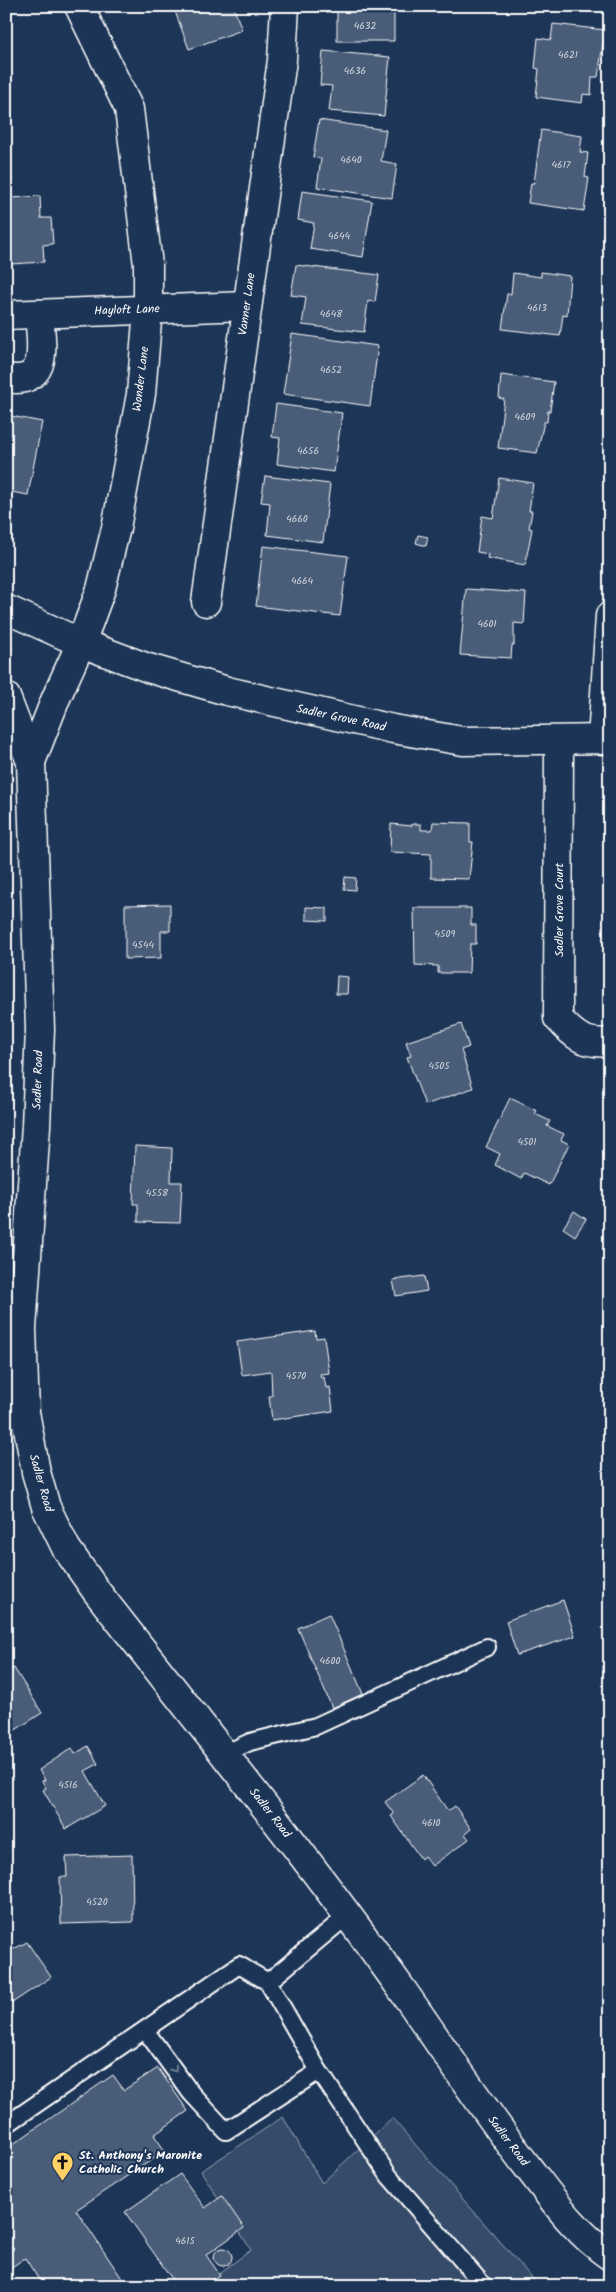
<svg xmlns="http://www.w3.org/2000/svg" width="616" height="2292" viewBox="0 0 616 2292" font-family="Kalam,sans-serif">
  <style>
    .green { fill: #364b69; stroke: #9aa5b4 }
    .building { fill: #4a5d79; stroke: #fff }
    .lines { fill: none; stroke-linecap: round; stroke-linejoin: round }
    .lane-casing { stroke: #fff; stroke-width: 20 }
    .street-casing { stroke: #fff; stroke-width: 31 }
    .secondary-casing { stroke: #fff; stroke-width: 31 }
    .lane { stroke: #1d3557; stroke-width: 16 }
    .street { stroke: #1d3557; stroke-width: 28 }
    .secondary { stroke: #1d3557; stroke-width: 28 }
    .oneway { stroke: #6c7c92 }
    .labels { text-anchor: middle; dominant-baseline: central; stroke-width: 4; stroke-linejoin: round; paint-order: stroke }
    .number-label { font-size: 10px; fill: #d2d6de }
    .street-label { font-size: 12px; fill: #fff; stroke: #1d3557 }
    .poi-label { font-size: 12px; font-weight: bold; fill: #fff; stroke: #1d3557; text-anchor: start }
  </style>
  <rect width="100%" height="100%" fill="#1d3557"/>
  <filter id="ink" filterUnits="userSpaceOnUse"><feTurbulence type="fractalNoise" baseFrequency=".02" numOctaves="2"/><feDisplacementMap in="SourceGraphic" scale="10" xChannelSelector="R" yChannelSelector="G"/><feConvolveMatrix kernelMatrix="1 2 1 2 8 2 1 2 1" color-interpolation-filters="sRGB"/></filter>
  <g filter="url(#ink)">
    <path class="green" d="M283 2117 322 2183 392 2118 539 2286H202L251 2250 201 2171Z"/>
    <g class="building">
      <path d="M173 6H233L242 30 189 49Z"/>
      <path d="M328 6H394V41H337V11H328Z"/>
      <path d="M553 24 605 30 598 77H592L591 95 583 94 582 103 536 97 539 69 535 68 538 38 551 40Z"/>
      <path d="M323 51 390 57 384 116 329 111 332 86 320 85Z"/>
      <path d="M319 120 386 130 381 161 397 164 392 198 317 187 321 159 313 157Z"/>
      <path d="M541 130 582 136 580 152 588 153 585 177 589 178 584 211 528 203 531 183H534Z"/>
      <path d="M302 191 372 201 363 257 310 249 314 223 298 220Z"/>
      <path d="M40 196 41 218H51L53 244 43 245 44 262 11 264V261H6V202L11 201V198Z"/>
      <path d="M296 265 379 275 375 302 368 301 364 332 302 325 306 297 291 295Z"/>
      <path d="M541 272 570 276 567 316 563 315 560 336 502 329 507 294H511L513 273 541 277Z"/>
      <path d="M292 334 378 346 370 406 283 394Z"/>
      <path d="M501 375 554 382 550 411H548L547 422H544L537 453 498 448 504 399 499 398Z"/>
      <path d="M276 404 342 413 334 472 277 464 280 438 272 437Z"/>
      <path d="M6 415 42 422 28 495 6 491Z"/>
      <path d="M265 476 330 484 323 542 267 535 270 503 261 502Z"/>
      <path d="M499 478 533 483 529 511H532L529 528 532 529 525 565 487 558 488 554 477 552 482 516 493 518Z"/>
      <path d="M418 535 428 537 426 546 416 543Z"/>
      <path d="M263 546 348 556 340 616 256 606Z"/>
      <path d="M466 589 526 593 524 624 514 623V645H512L511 658 460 655Z"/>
      <path d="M433 822 470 823V842H473L469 879 431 878V854L390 852 391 824 412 826V824H421V830H432Z"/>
      <path d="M345 877 356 878 355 890 344 889Z"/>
      <path d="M170 904V931H161V958L125 959V905Z"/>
      <path d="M306 907 327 908V921L306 920Z"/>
      <path d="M414 908H471V925H476V944H470L469 973H438V966L415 965Z"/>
      <path d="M337 976 348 977 347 994H336Z"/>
      <path d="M461 1024 469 1047 461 1050 473 1088 425 1105 407 1057 411 1056 406 1042Z"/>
      <path d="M510 1098 537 1111 535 1114 550 1121 547 1126 564 1134 561 1140 569 1144 549 1185 524 1173 521 1179 495 1165 500 1154 486 1147Z"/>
      <path d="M135 1146 172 1148 171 1182H182L180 1223 138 1222V1204H133Z"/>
      <path d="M574 1211 586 1219 575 1236 563 1228Z"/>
      <path d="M424 1276 427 1291 396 1296 393 1280Z"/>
      <path d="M315 1331 316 1338 324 1337 329 1373 320 1374 321 1378 324 1377 326 1388 330 1387 333 1411 272 1420 269 1396H272L271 1371 242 1375 237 1342Z"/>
      <path d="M563 1600 575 1636 517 1655 506 1621Z"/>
      <path d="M329 1614 363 1694 332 1708 298 1628Z"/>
      <path d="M14 1668 42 1713 6 1736V1672Z"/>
      <path d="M88 1746 98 1764 85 1771 105 1806 66 1829 43 1790 46 1788 42 1781 45 1780 39 1770 72 1748 75 1754Z"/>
      <path d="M423 1775 448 1811 455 1806 471 1829 465 1834 469 1839 432 1866 424 1856 421 1859 391 1816 394 1814 385 1802Z"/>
      <path d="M132 1855 133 1922 61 1924 60 1877H67L66 1857Z"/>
      <path d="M27 1942 51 1977 6 2007V1953Z"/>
      <path d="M158 2068 188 2111 154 2135 165 2151 76 2210 127 2286H43L25 2258 6 2271V2255L14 2249 6 2243V2149L113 2075 124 2090Z"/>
      <path d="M180 2174 205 2208 222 2196 244 2228 206 2255 220 2275 205 2286H177L125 2212Z"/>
      <circle cx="223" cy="2257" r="9"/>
    </g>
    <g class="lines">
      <defs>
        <g id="lane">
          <path d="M224 1754 250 1742 316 1726 487 1647"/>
          <path d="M268 1982 348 1915"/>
          <path d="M319 2071 389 2176 484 2286"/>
          <path d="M6 2125 239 1965 268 1982 319 2071 226 2131 191 2093 145 2030"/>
        </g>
        <g id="street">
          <path d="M79 6 129 109 148 265V309L141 394 116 528 101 589 81 643 148 668 227 691 393 729 463 741 610 739"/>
          <path d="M6 315 247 306"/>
          <path d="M6 378C51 386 41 343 39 314"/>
          <path d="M206 602 282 60 285 6"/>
          <path d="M602 740 610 616"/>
          <path d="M559 741 558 1018C574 1036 585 1045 610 1042"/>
        </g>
        <g id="secondary">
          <path d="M6 609 81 643 56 698 31 762 40 1029 36 1126 22 1329 25 1412 36 1472 46 1507 66 1548 97 1592C200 1724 305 1854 403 1991 445 2051 485 2112 530 2170 554 2201 577 2234 610 2256"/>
          <path d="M6 697 31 762"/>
        </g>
      </defs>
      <use href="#lane" class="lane-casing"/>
      <use href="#street" class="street-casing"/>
      <use href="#secondary" class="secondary-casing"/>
      <use href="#lane" class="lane"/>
      <use href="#street" class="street"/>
      <use href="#secondary" class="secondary"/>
    </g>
    <defs><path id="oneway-chevron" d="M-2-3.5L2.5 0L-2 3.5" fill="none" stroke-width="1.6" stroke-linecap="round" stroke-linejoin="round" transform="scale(1.25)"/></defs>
    <use class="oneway" href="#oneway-chevron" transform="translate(174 2069) rotate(54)"/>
  </g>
  <defs>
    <symbol id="church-pin" viewBox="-11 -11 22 30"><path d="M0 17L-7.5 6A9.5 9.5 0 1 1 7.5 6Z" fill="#ffd166" stroke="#1d3557"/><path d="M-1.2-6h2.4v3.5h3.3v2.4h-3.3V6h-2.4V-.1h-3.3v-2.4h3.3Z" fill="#111"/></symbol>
  </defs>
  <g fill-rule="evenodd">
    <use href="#church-pin" x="50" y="2150" width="25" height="34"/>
  </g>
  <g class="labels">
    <g class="number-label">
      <text x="365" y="26">4632</text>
      <text x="568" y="55">4621</text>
      <text x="355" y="71">4636</text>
      <text x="351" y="160">4640</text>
      <text x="561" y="165">4617</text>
      <text x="339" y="236">4644</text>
      <text x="537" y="308">4613</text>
      <text x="331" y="314">4648</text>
      <text x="331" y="370">4652</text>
      <text x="525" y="417">4609</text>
      <text x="308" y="451">4656</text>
      <text x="297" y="519">4660</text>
      <text x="302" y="581">4664</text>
      <text x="487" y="624">4601</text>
      <text x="445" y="934">4509</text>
      <text x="143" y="945">4544</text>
      <text x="439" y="1066">4505</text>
      <text x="527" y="1142">4501</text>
      <text x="157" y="1193">4558</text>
      <text x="296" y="1376">4570</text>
      <text x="330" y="1661">4600</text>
      <text x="68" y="1785">4516</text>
      <text x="431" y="1823">4610</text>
      <text x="97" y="1902">4520</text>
      <text x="185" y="2241">4615</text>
    </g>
    <g class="street-label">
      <text transform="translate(247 304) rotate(-82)">Vanner Lane</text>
      <text transform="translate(127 310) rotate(-2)">Hayloft Lane</text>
      <text transform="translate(141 379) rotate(-83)">Wonder Lane</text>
      <text transform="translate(341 718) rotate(12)">Sadler Grove Road</text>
      <text transform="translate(559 910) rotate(-90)">Sadler Grove Court</text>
      <text transform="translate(38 1080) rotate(-88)">Sadler Road</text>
      <text transform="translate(41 1483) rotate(74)">Sadler Road</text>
      <text transform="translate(270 1813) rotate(52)">Sadler Road</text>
      <text transform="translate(508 2141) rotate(53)">Sadler Road</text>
    </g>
    <g class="poi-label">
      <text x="79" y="2155">St. Anthony's Maronite<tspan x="79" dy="14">Catholic Church</tspan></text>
    </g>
  </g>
  <rect width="616" height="2292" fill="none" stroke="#1d3557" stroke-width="25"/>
  <rect x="12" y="12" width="591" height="2267" fill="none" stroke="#fff" stroke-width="2" filter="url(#ink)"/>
</svg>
